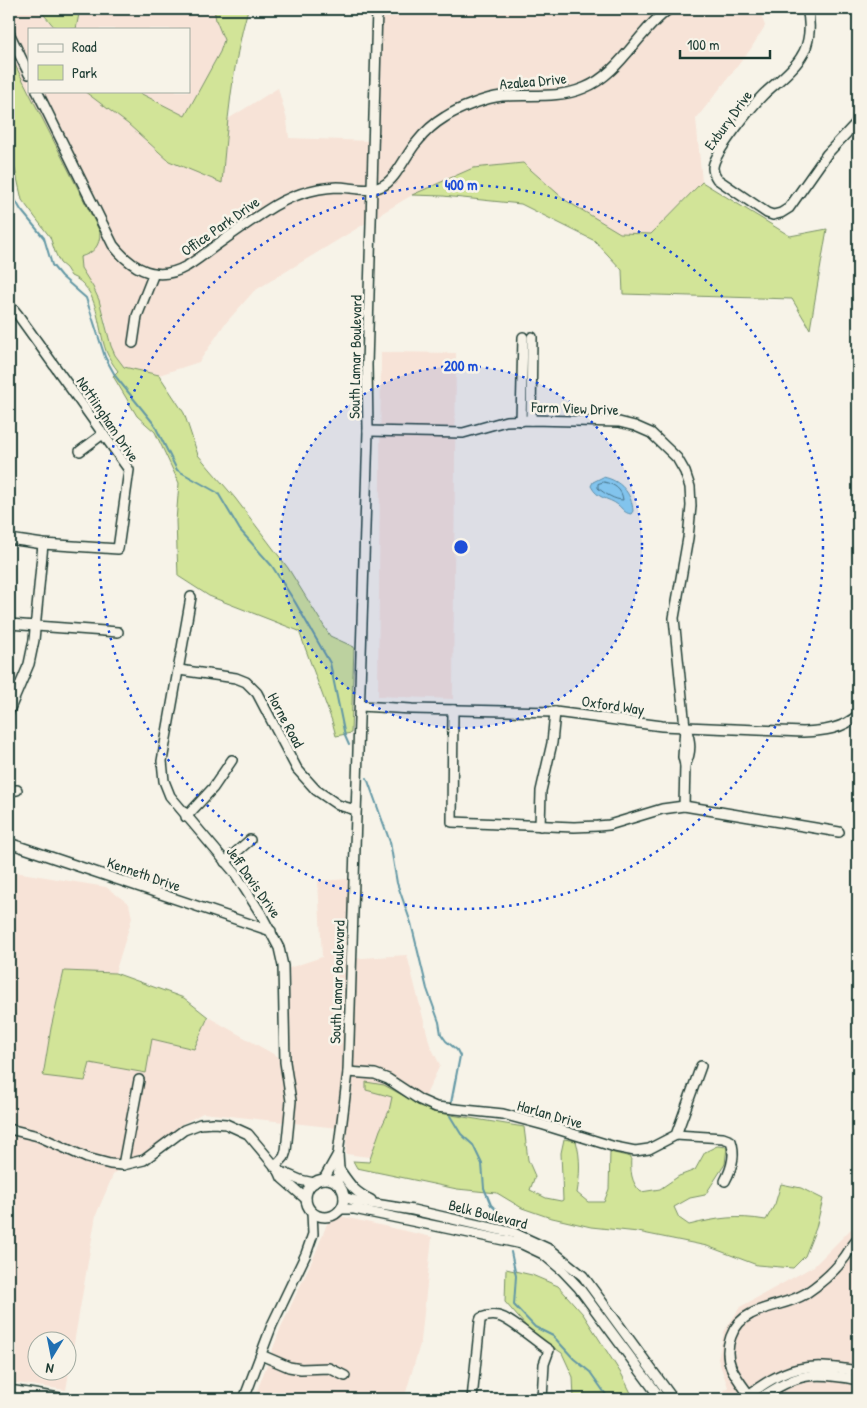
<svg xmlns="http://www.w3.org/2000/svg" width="867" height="1408" viewBox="0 0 867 1408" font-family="'Patrick Hand',sans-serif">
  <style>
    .built { fill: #f7e3d7; fill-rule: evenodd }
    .green { fill: #d2e498; stroke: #789066 }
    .water { fill: #90d5f1; stroke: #6398a5 }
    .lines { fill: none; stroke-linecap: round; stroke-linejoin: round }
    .shore { stroke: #4c7a80; stroke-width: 1 }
    .stream { stroke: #6398a5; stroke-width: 2 }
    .minor-casing { stroke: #1f3d34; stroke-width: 12 }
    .minor { stroke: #f7f3e8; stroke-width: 9 }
    .ring { fill: none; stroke: #1d4ed8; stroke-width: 2.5; stroke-dasharray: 2.5 5 }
    .labels { text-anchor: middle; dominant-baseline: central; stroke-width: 5; stroke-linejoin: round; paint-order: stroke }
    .street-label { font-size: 15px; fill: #1f3d34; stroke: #f7f3e8 }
    .centre { fill: #1d4ed8; stroke: #f7f3e8; stroke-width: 2.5 }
    .ring-label { font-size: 15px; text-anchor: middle; font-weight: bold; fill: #1d4ed8; stroke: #f7f3e8; stroke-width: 5; stroke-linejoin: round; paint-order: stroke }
  </style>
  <rect width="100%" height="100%" fill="#f7f3e8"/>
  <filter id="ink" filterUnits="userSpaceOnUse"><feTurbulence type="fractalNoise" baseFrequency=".02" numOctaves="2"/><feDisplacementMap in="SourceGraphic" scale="10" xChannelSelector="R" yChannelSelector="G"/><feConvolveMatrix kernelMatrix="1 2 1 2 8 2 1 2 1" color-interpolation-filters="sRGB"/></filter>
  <g filter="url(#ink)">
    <g class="built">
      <path d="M11 9H37L56 29H29V91H84L128 124 169 161 222 183 228 119 278 88 287 120 289 138 370 141 371 9H759L765 26 750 50 696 119 702 182 651 234 620 233 565 200 523 163 473 168 412 195 254 291 224 325 199 362 159 375 124 367 115 355 111 346 106 322 96 292 81 268 80 257 86 256 100 232 9 53V10Z"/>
      <path d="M80 9H214L216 20 224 40 220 52 185 116 136 91H189V29H76Z"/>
      <path d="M381 352 456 353 453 699 378 696Z"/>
      <path d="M9 871 106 887 129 904 132 918 115 973 64 971 51 1028 43 1075 85 1081 90 1063 152 1039 194 1049 208 1017 291 1064 289 968 322 957 318 881 350 879 348 959 407 955 430 1045 440 1065 418 1112 369 1157 346 1154 347 1129 203 1113 182 1124 147 1152 133 1157 113 1175 96 1215 66 1390 9 1382ZM38 1340H68V1370H38Z"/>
      <path d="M331 1214 432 1237 421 1341 404 1399H254L281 1327 315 1254Z"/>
      <path d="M858 1222V1399H716L728 1387 718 1359 724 1332 740 1307 814 1266Z"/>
    </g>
    <g class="green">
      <path d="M39 9H80L76 29H56Z"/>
      <path d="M214 9H248C232 65 227 125 222 183L169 161 128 124 84 91H136L185 116 220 52 224 40 216 20Z"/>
      <path d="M9 53 100 232C100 246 94 253 80 257L81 268 93 287 99 300 111 346 115 355 124 367 159 375 184 413 198 455 235 498 288 568 330 636 354 647 351 733 336 736 332 721 299 631 209 596 178 576 176 521 179 483 155 432 137 416 113 376 118 371C113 365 109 358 106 351 97 326 99 287 71 276L66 268 60 263 55 252 50 237 22 200 15 169 9 158Z"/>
      <path d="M523 163 565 200 620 233 651 234 702 182 790 236 827 229 810 329 792 299 623 294 622 270 595 241 521 204 443 196 412 195 473 168Z"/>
      <path d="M64 971 115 973 184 998 208 1017 194 1049 152 1039 146 1073 90 1063 85 1081 43 1076 51 1028Z"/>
      <path d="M366 1082 384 1085 433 1112 524 1127 528 1160 535 1176 530 1190 546 1198 561 1201 563 1200 561 1153 564 1139 576 1141C581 1158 580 1176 577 1193L588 1202H604L609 1189 610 1152 631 1157C630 1170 631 1183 641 1192L660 1189 679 1176 695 1170 705 1152 717 1146 727 1147 725 1164 705 1195 690 1198 674 1207 679 1218 689 1225C718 1218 736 1215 766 1220L775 1204 781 1184 801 1188 823 1199 816 1228 805 1256 793 1268 757 1265 707 1246 638 1232 591 1227 548 1217 522 1208 497 1193 457 1189 357 1168 353 1161 369 1162 380 1130 389 1111 392 1097 366 1090Z"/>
      <path d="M506 1269 532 1275 558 1286 583 1314 622 1375 634 1399H574L573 1377 562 1353 532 1333 505 1302Z"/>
    </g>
    <path class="water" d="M603 477C620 480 632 493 633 511L631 514C624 513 623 509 618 505 608 497 598 500 591 486L593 482Z"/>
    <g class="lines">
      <path class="shore" d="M604 482C614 484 622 489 623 500 615 500 605 494 598 488V484Z"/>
      <g class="stream">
        <path d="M9 172 14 198 21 210 44 238 52 265 61 276 86 298 105 357 116 377 154 424 177 470 218 493 240 530 272 566 295 602 330 663 345 736 349 745"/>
        <path d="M367 778 390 842 397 883 411 923 427 989 439 1022 441 1034 446 1041 457 1050 460 1056 451 1103"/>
        <path d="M450 1116 461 1134 473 1145 482 1164 484 1188 491 1205 510 1222"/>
        <path d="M511 1252 516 1276 514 1305 535 1327 553 1336 574 1359 590 1372 609 1399"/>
      </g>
      <defs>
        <g id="minor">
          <path d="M807 9C811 24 810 44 801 57 792 72 775 83 763 95 752 106 713 154 713 168 713 172 715 176 717 179L767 213 773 215 781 213 789 208 827 154 858 121"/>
          <path d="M9 33 29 74"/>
          <path d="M37 91 113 245C133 270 157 283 187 266 197 260 206 253 215 246 232 234 249 222 266 211 287 197 311 188 337 187 351 187 368 193 382 186 396 180 406 154 417 142 424 133 435 123 445 117 459 108 485 98 502 96 529 94 558 99 584 88 620 74 638 31 669 9"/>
          <path d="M9 309 14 310 18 315 129 470 118 549 43 544 9 539"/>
          <path d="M133 343 137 316 154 273"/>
          <path d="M531 420 532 337"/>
          <path d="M521 421 523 337"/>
          <path d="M368 431 463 433 506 421 531 420 619 422 635 426 651 433 677 458 685 472 690 487 691 506 688 538 674 618 685 727 683 757 685 765 684 806"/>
          <path d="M80 451 103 434"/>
          <path d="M191 597 162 761 164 781 170 796 235 873 261 914 279 948 283 966 285 1062 291 1101 286 1151 284 1157 275 1167"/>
          <path d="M9 624 118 632"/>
          <path d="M179 670 236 678 246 682 257 693 297 769 316 790 338 805 356 810"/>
          <path d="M360 706 412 709 555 712 662 726 803 732C823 731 843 729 858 715"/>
          <path d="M453 710 452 822 574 827 598 826 609 825 662 809 684 806 839 832"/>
          <path d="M9 711 29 664 34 640 43 544"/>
          <path d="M685 765C692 752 691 740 685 727"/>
          <path d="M9 791 17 790"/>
          <path d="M186 817 213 788 232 760"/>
          <path d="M540 826 541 791 552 743 555 712"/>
          <path d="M9 843 271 931"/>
          <path d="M225 862 250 840"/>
          <path d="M348 1072 375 1074 388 1079 420 1100 436 1107 503 1114 544 1125 615 1147 635 1151 649 1149 676 1135 701 1066"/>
          <path d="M9 1129 38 1136 87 1158 110 1164 123 1165 144 1160 184 1130 200 1124 213 1123 226 1124 248 1134 279 1171 282 1178 306 1199"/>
          <path d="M676 1135 723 1138 731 1141C736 1155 732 1168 725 1181"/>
          <path d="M123 1165 139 1080"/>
          <path d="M339 1169C350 1185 354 1192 371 1200"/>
          <path d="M279 1171 300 1180 314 1183"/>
          <path d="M324 1179 338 1154"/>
          <circle cx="325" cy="1198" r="19"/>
          <path d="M337 1184 339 1169 338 1154 348 1072 368 431 367 365 377 9"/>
          <path d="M344 1197 356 1201 413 1210 514 1233 551 1250 583 1276 673 1399"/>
          <path d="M341 1209H354L508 1241 522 1244 543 1254 562 1270 579 1288 661 1399"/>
          <path d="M261 1355 289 1367 301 1369 329 1368 345 1376"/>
          <path d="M9 1390 66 1399"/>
          <path d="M244 1399 272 1325 306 1254 313 1234 312 1212"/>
          <path d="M472 1399 480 1321 481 1318C486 1316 492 1315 498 1316 510 1318 536 1342 549 1350L544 1364 542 1399"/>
          <path d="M743 1399C787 1366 804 1362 858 1371"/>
          <path d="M752 1399C745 1389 736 1378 731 1367 723 1348 732 1323 751 1314 768 1305 788 1304 805 1294 820 1284 834 1272 845 1257 849 1251 853 1244 858 1239"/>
          <path d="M759 1399C797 1373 813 1371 858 1380"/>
        </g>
      </defs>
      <use href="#minor" class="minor-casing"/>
      <use href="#minor" class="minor"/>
    </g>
  </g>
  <circle cx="461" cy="547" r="181" fill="#1d4ed8" fill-opacity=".12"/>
  <g class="ring">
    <circle cx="461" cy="547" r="181"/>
    <circle cx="461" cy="547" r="362"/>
  </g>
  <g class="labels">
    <g class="street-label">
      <text transform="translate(533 81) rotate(-5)">Azalea Drive</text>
      <text transform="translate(728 120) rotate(-54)">Exbury Drive</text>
      <text transform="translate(220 226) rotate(-35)">Office Park Drive</text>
      <text transform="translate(355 357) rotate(-89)">South Lamar Boulevard</text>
      <text transform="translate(575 408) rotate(2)">Farm View Drive</text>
      <text transform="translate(108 419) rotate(56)">Nottiingham Drive</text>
      <text transform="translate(613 705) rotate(8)">Oxford Way</text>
      <text transform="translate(286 720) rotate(62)">Horne Road</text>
      <text transform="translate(144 874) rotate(19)">Kenneth Drive</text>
      <text transform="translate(254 882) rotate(55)">Jeff Davis Drive</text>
      <text transform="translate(337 982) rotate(-88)">South Lamar Boulevard</text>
      <text transform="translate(550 1114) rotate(16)">Harlan Drive</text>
      <text transform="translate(488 1214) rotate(14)">Belk Boulevard</text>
    </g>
  </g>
  <circle cx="461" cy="547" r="8" class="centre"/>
  <g class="ring-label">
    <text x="461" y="190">400 m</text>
    <text x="461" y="371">200 m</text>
  </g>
  <rect width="867" height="1408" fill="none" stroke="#f7f3e8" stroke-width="30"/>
  <rect x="15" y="15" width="837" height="1378" fill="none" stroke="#1f3d34" stroke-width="2" filter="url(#ink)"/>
  <rect x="28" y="28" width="162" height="65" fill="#f7f3e8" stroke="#a1aaa0"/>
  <rect x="38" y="44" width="25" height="8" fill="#f7f3e8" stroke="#a1aaa0"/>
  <text x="72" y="52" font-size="15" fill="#1f3d34">Road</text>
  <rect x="38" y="65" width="25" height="15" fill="#d2e498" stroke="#a1aaa0"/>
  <text x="72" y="78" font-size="15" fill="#1f3d34">Park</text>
  <g transform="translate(52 1356) rotate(190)"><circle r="24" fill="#f7f3e8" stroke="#a1aaa0"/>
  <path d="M0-4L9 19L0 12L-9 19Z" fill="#1f6fb2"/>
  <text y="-8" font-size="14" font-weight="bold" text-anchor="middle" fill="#1f3d34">N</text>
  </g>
  <path d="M680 50v8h90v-8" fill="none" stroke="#1f3d34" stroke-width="2.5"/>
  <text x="687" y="50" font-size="15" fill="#1f3d34" stroke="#f7f3e8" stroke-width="4" paint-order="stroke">100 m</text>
</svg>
